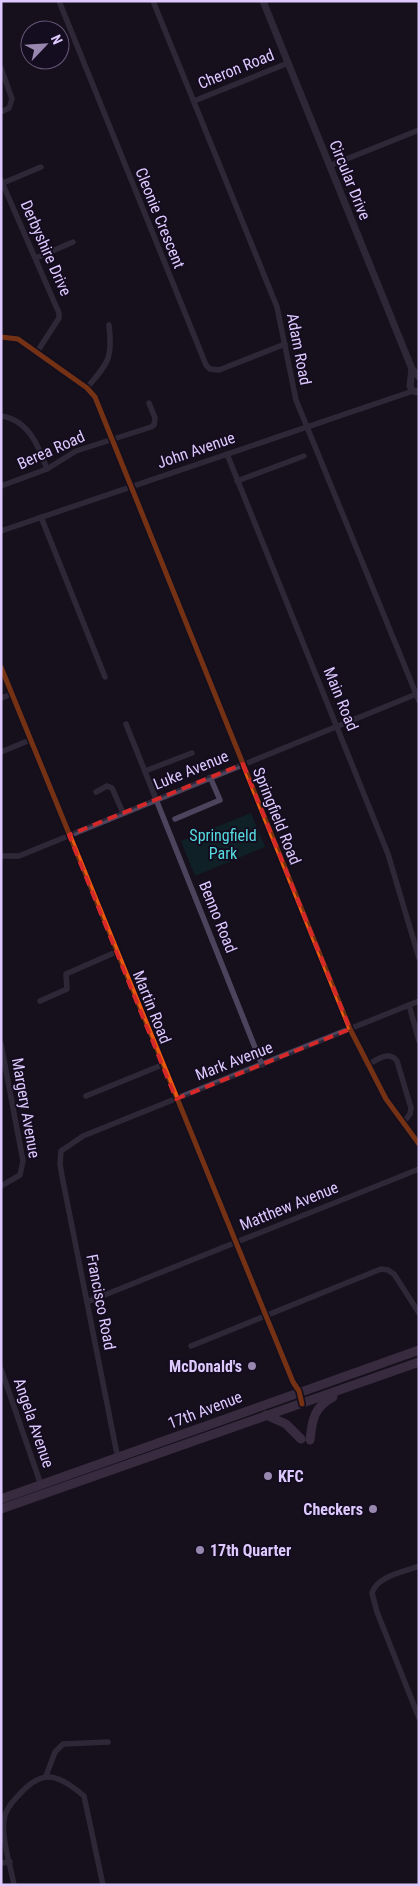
<svg xmlns="http://www.w3.org/2000/svg" width="420" height="1886" viewBox="0 0 420 1886" font-family="'Roboto Condensed',sans-serif">
  <style>
    .green { fill: #102027 }
    .lines { fill: none; stroke-linecap: round; stroke-linejoin: round }
    .minor { stroke: #4b445c; stroke-width: 5.5 }
    .tertiary { stroke: #4b445c; stroke-width: 7 }
    .primary { stroke: #624d6d; stroke-width: 9 }
    .cycleway-casing { stroke: #140c1f; stroke-width: 8 }
    .cycleway { stroke: #e8590c; stroke-width: 5 }
    .marked { fill: none; stroke: #d62828; stroke-width: 4; stroke-dasharray: 10 6; stroke-linejoin: round }
    .poi-dot { fill: #9888af; stroke: #140c1f; stroke-width: 2 }
    .labels { text-anchor: middle; dominant-baseline: central; stroke-width: 4; stroke-linejoin: round; paint-order: stroke }
    .street-label { font-size: 16px; fill: #dec9ff; stroke: #140c1f }
    .park-label { font-size: 16px; fill: #55dce0; stroke: #140c1f }
    .poi-label { font-size: 16px; font-weight: bold; fill: #dec9ff; stroke: #140c1f; text-anchor: end }
  </style>
  <rect width="100%" height="100%" fill="#15101b"/>
  <path class="green" d="M251 813 265 847 195 876 181 841Z"/>
  <g class="lines">
    <g class="minor">
      <path d="M59 1 206 365 210 369 219 370 285 344"/>
      <path d="M153 1 277 307 296 400 419 701"/>
      <path d="M1 68 12 99 9 108 1 112"/>
      <path d="M194 101 288 63"/>
      <path d="M329 166 419 130"/>
      <path d="M1 180 59 313V318L37 352"/>
      <path d="M3 183 41 167"/>
      <path d="M36 258 73 242"/>
      <path d="M1 337 18 339 87 388 95 397 350 1029 386 1099 419 1144"/>
      <path d="M87 388C108 362 113 360 109 325"/>
      <path d="M1 416C29 420 39 447 47 469"/>
      <path d="M227 454 388 854 419 958"/>
      <path d="M237 481 304 456"/>
      <path d="M1 486 47 469 76 451 151 427 154 425 155 418 149 403"/>
      <path d="M41 517 105 677"/>
      <path d="M1 531 413 391"/>
      <path d="M1 667 293 1382 299 1391 302 1404"/>
      <path d="M1 698 12 694"/>
      <path d="M126 724 262 1065"/>
      <path d="M1 752 30 740"/>
      <path d="M145 771 192 753"/>
      <path d="M96 792 107 786 112 788 123 813"/>
      <path d="M175 819 220 800 210 777"/>
      <path d="M1 856H19L419 693"/>
      <path d="M40 1001 67 989 66 974 116 952"/>
      <path d="M409 1005 419 1041"/>
      <path d="M1 1044 23 1161 20 1175 1 1186"/>
      <path d="M367 1065C377 1060 389 1050 397 1061L411 1108 410 1114 403 1123"/>
      <path d="M86 1096 162 1065"/>
      <path d="M87 1302 419 1169"/>
      <path d="M191 1346 381 1269 388 1270 394 1274 419 1313"/>
      <path d="M1 1369 41 1485"/>
      <path d="M118 1459 62 1176 60 1164 61 1151 83 1136 419 1001"/>
      <path d="M419 1566C404 1572 377 1576 372 1593L377 1612 419 1718"/>
      <path d="M46 1776 55 1752 63 1744 108 1742"/>
      <path d="M1 1863 10 1862"/>
      <path d="M14 1885C11 1867 1 1838 4 1820 5 1811 10 1804 17 1797 41 1769 56 1772 84 1796L103 1885"/>
    </g>
    <g class="tertiary">
      <path d="M263 1 412 369 419 377"/>
      <path d="M412 369 410 386 413 391 419 392"/>
    </g>
    <g class="primary">
      <path d="M266 1415 286 1424 301 1439"/>
      <path d="M310 1440C312 1420 314 1407 333 1397"/>
      <path d="M1 1499 419 1350"/>
      <path d="M1 1509 419 1362"/>
    </g>
    <defs>
      <g id="cycleway">
        <path d="M1 337 18 339 87 388 95 397 350 1029 386 1099 419 1144"/>
        <path d="M1 667 293 1382 299 1391 302 1404"/>
      </g>
    </defs>
    <use href="#cycleway" class="cycleway-casing"/>
    <use href="#cycleway" class="cycleway"/>
  </g>
  <path d="M0 0H420V1886H0ZM243 764 350 1029 176 1099 69 835Z" fill="#15101b" fill-opacity=".55" fill-rule="evenodd"/>
  <path class="marked" d="M243 764 350 1029 176 1099 69 835Z"/>
  <g class="poi-dot">
    <circle cx="252" cy="1366" r="5"/>
    <circle cx="268" cy="1476" r="5"/>
    <circle cx="373" cy="1509" r="5"/>
    <circle cx="200" cy="1550" r="5"/>
  </g>
  <g class="labels">
    <g class="street-label">
      <text transform="translate(236 69) rotate(-22)">Cheron Road</text>
      <text transform="translate(350 180) rotate(68)">Circular Drive</text>
      <text transform="translate(160 218) rotate(68)">Cleonie Crescent</text>
      <text transform="translate(46 248) rotate(66)">Derbyshire Drive</text>
      <text transform="translate(299 349) rotate(79)">Adam Road</text>
      <text transform="translate(51 450) rotate(-24)">Berea Road</text>
      <text transform="translate(196 450) rotate(-19)">John Avenue</text>
      <text transform="translate(341 699) rotate(68)">Main Road</text>
      <text transform="translate(191 770) rotate(-22)">Luke Avenue</text>
      <text transform="translate(277 816) rotate(68)">Springfield Road</text>
      <text transform="translate(218 917) rotate(68)">Benno Road</text>
      <text transform="translate(152 1007) rotate(68)">Martin Road</text>
      <text transform="translate(234 1061) rotate(-21)">Mark Avenue</text>
      <text transform="translate(26 1108) rotate(80)">Margery Avenue</text>
      <text transform="translate(289 1206) rotate(-22)">Matthew Avenue</text>
      <text transform="translate(101 1302) rotate(79)">Francisco Road</text>
      <text transform="translate(205 1410) rotate(-21)">17th Avenue</text>
      <text transform="translate(34 1423) rotate(71)">Angela Avenue</text>
    </g>
    <g class="park-label">
      <text x="223" y="835">Springfield<tspan x="223" dy="18">Park</tspan></text>
    </g>
    <g class="poi-label">
      <text x="242" y="1366">McDonald's</text>
      <text x="278" y="1476" text-anchor="start">KFC</text>
      <text x="363" y="1509">Checkers</text>
      <text x="210" y="1550" text-anchor="start">17th Quarter</text>
    </g>
  </g>
  <rect width="420" height="1886" fill="none" stroke="#dec9ff" stroke-width="5"/>
  <g transform="translate(45 45) rotate(65)"><circle r="24" fill="#140c1f" stroke="#655879"/>
  <path d="M0-4L9 19L0 12L-9 19Z" fill="#9888af"/>
  <text y="-8" font-size="14" font-weight="bold" text-anchor="middle" fill="#dec9ff">N</text>
  </g>
</svg>
